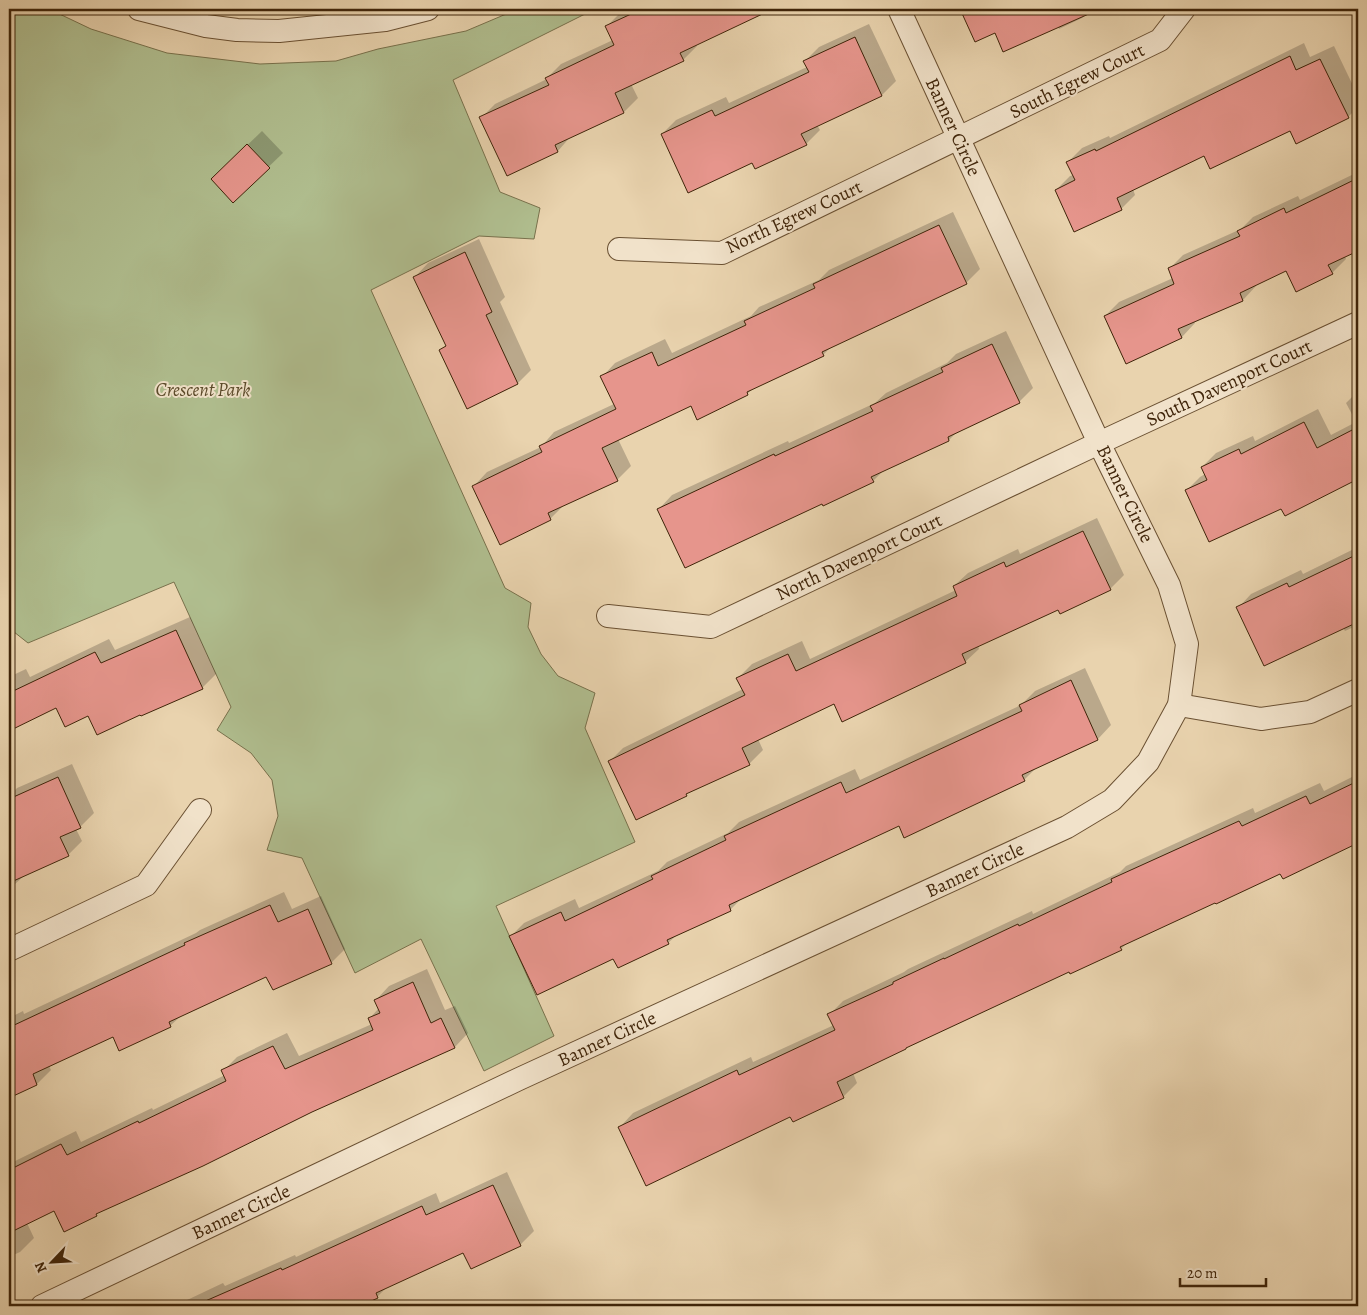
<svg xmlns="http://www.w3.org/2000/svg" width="1367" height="1315" viewBox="0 0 1367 1315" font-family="Alegreya,serif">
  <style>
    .green { fill: #b0be8f; stroke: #78714c }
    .shadow { fill: #0003 }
    .building { fill: #e6958c; stroke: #3f2409 }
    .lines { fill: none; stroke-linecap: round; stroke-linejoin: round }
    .street-casing { stroke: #6a5032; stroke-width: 24 }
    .street { stroke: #f1e2ca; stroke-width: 22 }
    .labels { text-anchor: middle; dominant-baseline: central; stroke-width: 4; stroke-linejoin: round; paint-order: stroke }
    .street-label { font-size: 19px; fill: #3f2409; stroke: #f1e2ca }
    .park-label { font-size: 19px; font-style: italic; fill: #5b4a2a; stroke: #f1e2ca }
  </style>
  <rect width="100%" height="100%" fill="#e9d3ae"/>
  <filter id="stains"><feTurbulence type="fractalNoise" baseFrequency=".004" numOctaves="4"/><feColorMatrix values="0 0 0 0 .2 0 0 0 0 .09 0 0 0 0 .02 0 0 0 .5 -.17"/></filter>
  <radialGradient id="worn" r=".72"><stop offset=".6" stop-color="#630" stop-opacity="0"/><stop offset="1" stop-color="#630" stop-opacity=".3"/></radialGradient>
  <path class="green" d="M9 9H49L91 29 167 53 260 64 336 61 378 49 466 31 518 9H593V10L453 80 500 192 540 208 534 239 479 236 371 290 505 588 531 603 528 627 541 654 558 676 595 693 585 728 635 842 496 906 554 1036 484 1071 421 939 355 973 302 858 267 850 278 816 272 780 251 753 217 730 231 707 174 582 28 643 9 628Z"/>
  <g class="shadow">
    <path d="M629 9H770L696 44 697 46 683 60 631 84 638 98 624 112 571 136 558 151 481 118 495 104 547 79V78L561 64 613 40 607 26 620 13Z"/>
    <path d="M962 9H1092L1082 18 1059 29 1058 26 995 32 976 41Z"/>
    <path d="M869 24 896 81 882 95 817 125 820 130 806 144 753 161 662 134 676 120 726 97 729 103 807 67 805 61 819 47Z"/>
    <path d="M1304 43 1310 57 1334 46 1358 96V107L1348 117 1291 129 1205 154 1133 189 1135 195 1122 208 1074 231 1056 190 1070 176 1074 175 1068 162 1082 148 1109 136 1110 138Z"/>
    <path d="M262 131 283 153 233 201 212 179Z"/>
    <path d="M1358 172V249L1345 256 1346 259 1332 273 1286 270 1256 284V286L1243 300 1194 321 1195 323 1182 337 1105 316 1119 302 1173 278 1169 269 1183 255 1241 229 1253 217 1298 196 1300 200Z"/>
    <path d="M953 212 980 269 966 283 833 345 823 355 755 387 747 394 691 404 618 439 631 466 617 480 564 505 550 519 474 486 487 472 541 447 554 432 614 404 602 377 615 363 665 339 672 353 751 316 759 307 819 280 829 270Z"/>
    <path d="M479 239 505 297 500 302 531 370 518 383 441 350 447 344 415 277 428 263Z"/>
    <path d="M1006 331 1033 388 1019 402 958 431 949 440 884 470 873 481 822 502 659 509 672 495 788 441 789 443 875 403 886 393 947 363 956 354Z"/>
    <path d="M1358 391V480L1356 478 1282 507 1187 490 1200 477 1205 474 1202 467 1216 453 1253 436 1255 441 1318 409 1331 435 1356 422 1346 403Z"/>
    <path d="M1097 518 1124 575 1110 589 1058 608 978 645 979 649 965 662 834 702 758 739 763 750 749 764 690 791 686 795 610 761 623 748 743 689 738 678 752 664 802 641 810 659 956 590 954 586 968 573 1018 549 1020 554Z"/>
    <path d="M1358 547V625L1345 631 1343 628 1238 608 1251 594 1301 570 1303 574Z"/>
    <path d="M190 617 216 674 202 688 89 714 57 706 9 729V677L26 669 30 677 109 639 115 650Z"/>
    <path d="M1085 668 1111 725 1098 739 1038 766 1024 780 900 825 742 898 730 910 678 934 668 943 614 958 511 936 524 923 575 899 579 908 658 871 667 862 728 833 739 822 855 769 860 780 1021 705 1035 691Z"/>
    <path d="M72 764 94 813 80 827 76 829 82 841 68 855 26 874 14 885 9 888V797L17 788Z"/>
    <path d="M1358 774V842L1283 878 1281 872 1215 901 1127 943 1121 949 1070 971 910 1045 906 1048 853 1073 857 1083 843 1097 791 1116 620 1127 633 1113 751 1057 753 1062 834 1025 829 1015 843 1001 904 972 908 969 1032 911 1033 914 1120 872 1126 866 1253 808 1255 813 1320 783 1324 791Z"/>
    <path d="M284 892 292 909 321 896 345 949 331 963 267 975 183 1014 170 1026 113 1035 49 1066 51 1070 37 1084 9 1097V1018L23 1011 24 1014 196 933 200 930Z"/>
    <path d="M427 969 445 1010 455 1006 468 1033 455 1047 311 1110 101 1210 96 1215 54 1209 27 1223 34 1238 20 1252 9 1257V1164L76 1131 81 1142 152 1108 153 1110 225 1075 223 1071 237 1057 287 1033 299 1056 372 1024 369 1019 379 1008 376 1000 389 986Z"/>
    <path d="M507 1172 534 1231 520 1245 464 1252 388 1286 377 1297 357 1306H179L185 1301 223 1283 225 1286 295 1255 296 1257 436 1193 440 1203Z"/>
  </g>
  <g class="building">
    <path d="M642 9H773L680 53 684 61 615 93 624 113 555 145 558 152 507 176 479 117 549 85 545 78 614 45 605 26Z"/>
    <path d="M960 9H1100L1003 52 995 33 975 42Z"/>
    <path d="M855 37 882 96 801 134 807 145 755 169 752 163 688 193 661 134 712 110 715 116 809 72 803 61Z"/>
    <path d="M1290 56 1296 70 1320 59 1349 118 1296 144 1290 131 1210 169 1204 156 1117 198 1122 210 1074 232 1055 190 1075 180 1066 162 1095 149 1096 151Z"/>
    <path d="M247 144 270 168 233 203 211 179Z"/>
    <path d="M1358 178V251L1328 265 1333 274 1296 292 1286 271 1240 293 1243 301 1178 329 1182 338 1126 364 1104 316 1174 284 1168 268 1240 236 1237 231 1284 208 1286 213Z"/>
    <path d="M939 225 967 284 822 352 824 356 747 392 748 395 697 420 691 406 602 448 618 481 548 513 551 520 500 545 472 486 542 452 539 446 616 409 600 376 652 352 658 366 746 325 744 321 815 288 813 284Z"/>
    <path d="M465 252 492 312 486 315 518 384 467 409 439 350 446 346 413 277Z"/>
    <path d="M992 344 1020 403 948 437 949 441 871 477 874 482 823 506 822 504 685 568 657 509 774 454 775 456 873 411 870 406 943 372 941 368Z"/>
    <path d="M1304 422 1317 448 1358 427V479L1285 516 1281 509 1209 542 1185 490 1207 480 1201 467 1239 449 1241 454Z"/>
    <path d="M1083 531 1111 590 1060 614 1058 610 962 654 966 663 842 722 834 704 742 748 750 765 686 794 687 796 636 820 608 761 745 695 736 678 788 654 796 671 957 596 953 586 1004 562 1006 567Z"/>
    <path d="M1358 554V622L1264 666 1236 607 1287 583 1289 587Z"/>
    <path d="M176 630 203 689 141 716 140 715 97 735 88 716 65 727 56 708 9 731V693L95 652 101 663Z"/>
    <path d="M1071 680 1098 740 1022 775 1025 781 904 838 899 826 729 905 731 911 667 940 669 944 618 968 613 959 537 995 509 936 561 912 565 921 653 879 651 876 726 840 724 836 841 782 846 793 1022 711 1019 705Z"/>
    <path d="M58 777 81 828 60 837 69 856 9 883V799Z"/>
    <path d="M1358 781V843L1283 879 1280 874 1216 904 1215 903 1120 947 1122 950 1070 974 1069 972 906 1048V1049L837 1082 844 1098 793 1122 790 1117 646 1186 618 1127 737 1070 739 1075 835 1030 827 1014 893 984V982L944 958V959L1018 924 1019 926 1112 882 1111 879 1239 821 1242 826 1306 796 1310 804Z"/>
    <path d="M270 905 278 922 308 909 332 964 273 990 266 977 169 1022 171 1027 119 1051 113 1037 33 1074 37 1085 9 1098V1023L10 1027 185 945 184 943Z"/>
    <path d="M413 982 431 1023 441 1018 455 1048 312 1112 203 1166 96 1214 97 1216 64 1232 54 1211 9 1233V1170L61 1144 67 1155 138 1121 139 1123 226 1081 221 1070 273 1046 285 1069 373 1030 368 1018 380 1013 374 1000Z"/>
    <path d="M493 1185 521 1246 471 1269 463 1253 376 1293 378 1298 360 1306H194L281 1268 282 1270 422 1206 426 1215Z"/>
  </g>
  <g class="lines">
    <defs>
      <g id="street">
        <path d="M139 9 206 26 237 30 279 31 385 20 428 9"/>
        <path d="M619 249 722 253 1160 40 1184 9"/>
        <path d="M608 616 711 627 1099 443 1358 323"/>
        <path d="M1179 705 1261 719 1310 712 1358 690"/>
        <path d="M9 950 146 885 200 810"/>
        <path d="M42 1306 519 1079 1067 827 1112 800 1148 762 1179 705 1187 644 1169 585 1099 443 899 9"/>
      </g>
    </defs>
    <use href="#street" class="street-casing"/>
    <use href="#street" class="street"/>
  </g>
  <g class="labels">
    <g class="street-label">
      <text transform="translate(1077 81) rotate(-26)">South Egrew Court</text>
      <text transform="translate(953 127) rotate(65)">Banner Circle</text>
      <text transform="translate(794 217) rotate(-25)">North Egrew Court</text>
      <text transform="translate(1229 383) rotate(-25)">South Davenport Court</text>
      <text transform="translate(1125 494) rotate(64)">Banner Circle</text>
      <text transform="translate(859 557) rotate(-25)">North Davenport Court</text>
      <text transform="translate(975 870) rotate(-25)">Banner Circle</text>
      <text transform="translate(607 1039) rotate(-25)">Banner Circle</text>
      <text transform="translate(241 1212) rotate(-25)">Banner Circle</text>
    </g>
    <g class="park-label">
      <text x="203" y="390">Crescent Park</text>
    </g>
  </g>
  <rect width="1367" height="1315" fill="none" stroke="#e9d3ae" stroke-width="30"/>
  <rect x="10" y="10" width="1347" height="1295" fill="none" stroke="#3f2409" stroke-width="2.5"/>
  <rect x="15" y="15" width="1337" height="1285" fill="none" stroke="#3f2409"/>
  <g transform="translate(52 1262) rotate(245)" stroke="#f1e2ca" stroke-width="4" paint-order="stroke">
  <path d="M0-4L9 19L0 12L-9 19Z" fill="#3f2409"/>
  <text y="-8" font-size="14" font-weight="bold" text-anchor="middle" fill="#3f2409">N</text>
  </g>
  <path d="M1180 1278v8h86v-8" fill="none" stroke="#3f2409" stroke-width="2.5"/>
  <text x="1187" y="1278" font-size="15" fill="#3f2409" stroke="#f1e2ca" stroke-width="4" paint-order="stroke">20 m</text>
  <rect width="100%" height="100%" filter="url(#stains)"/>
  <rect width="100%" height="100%" fill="url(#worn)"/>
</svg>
